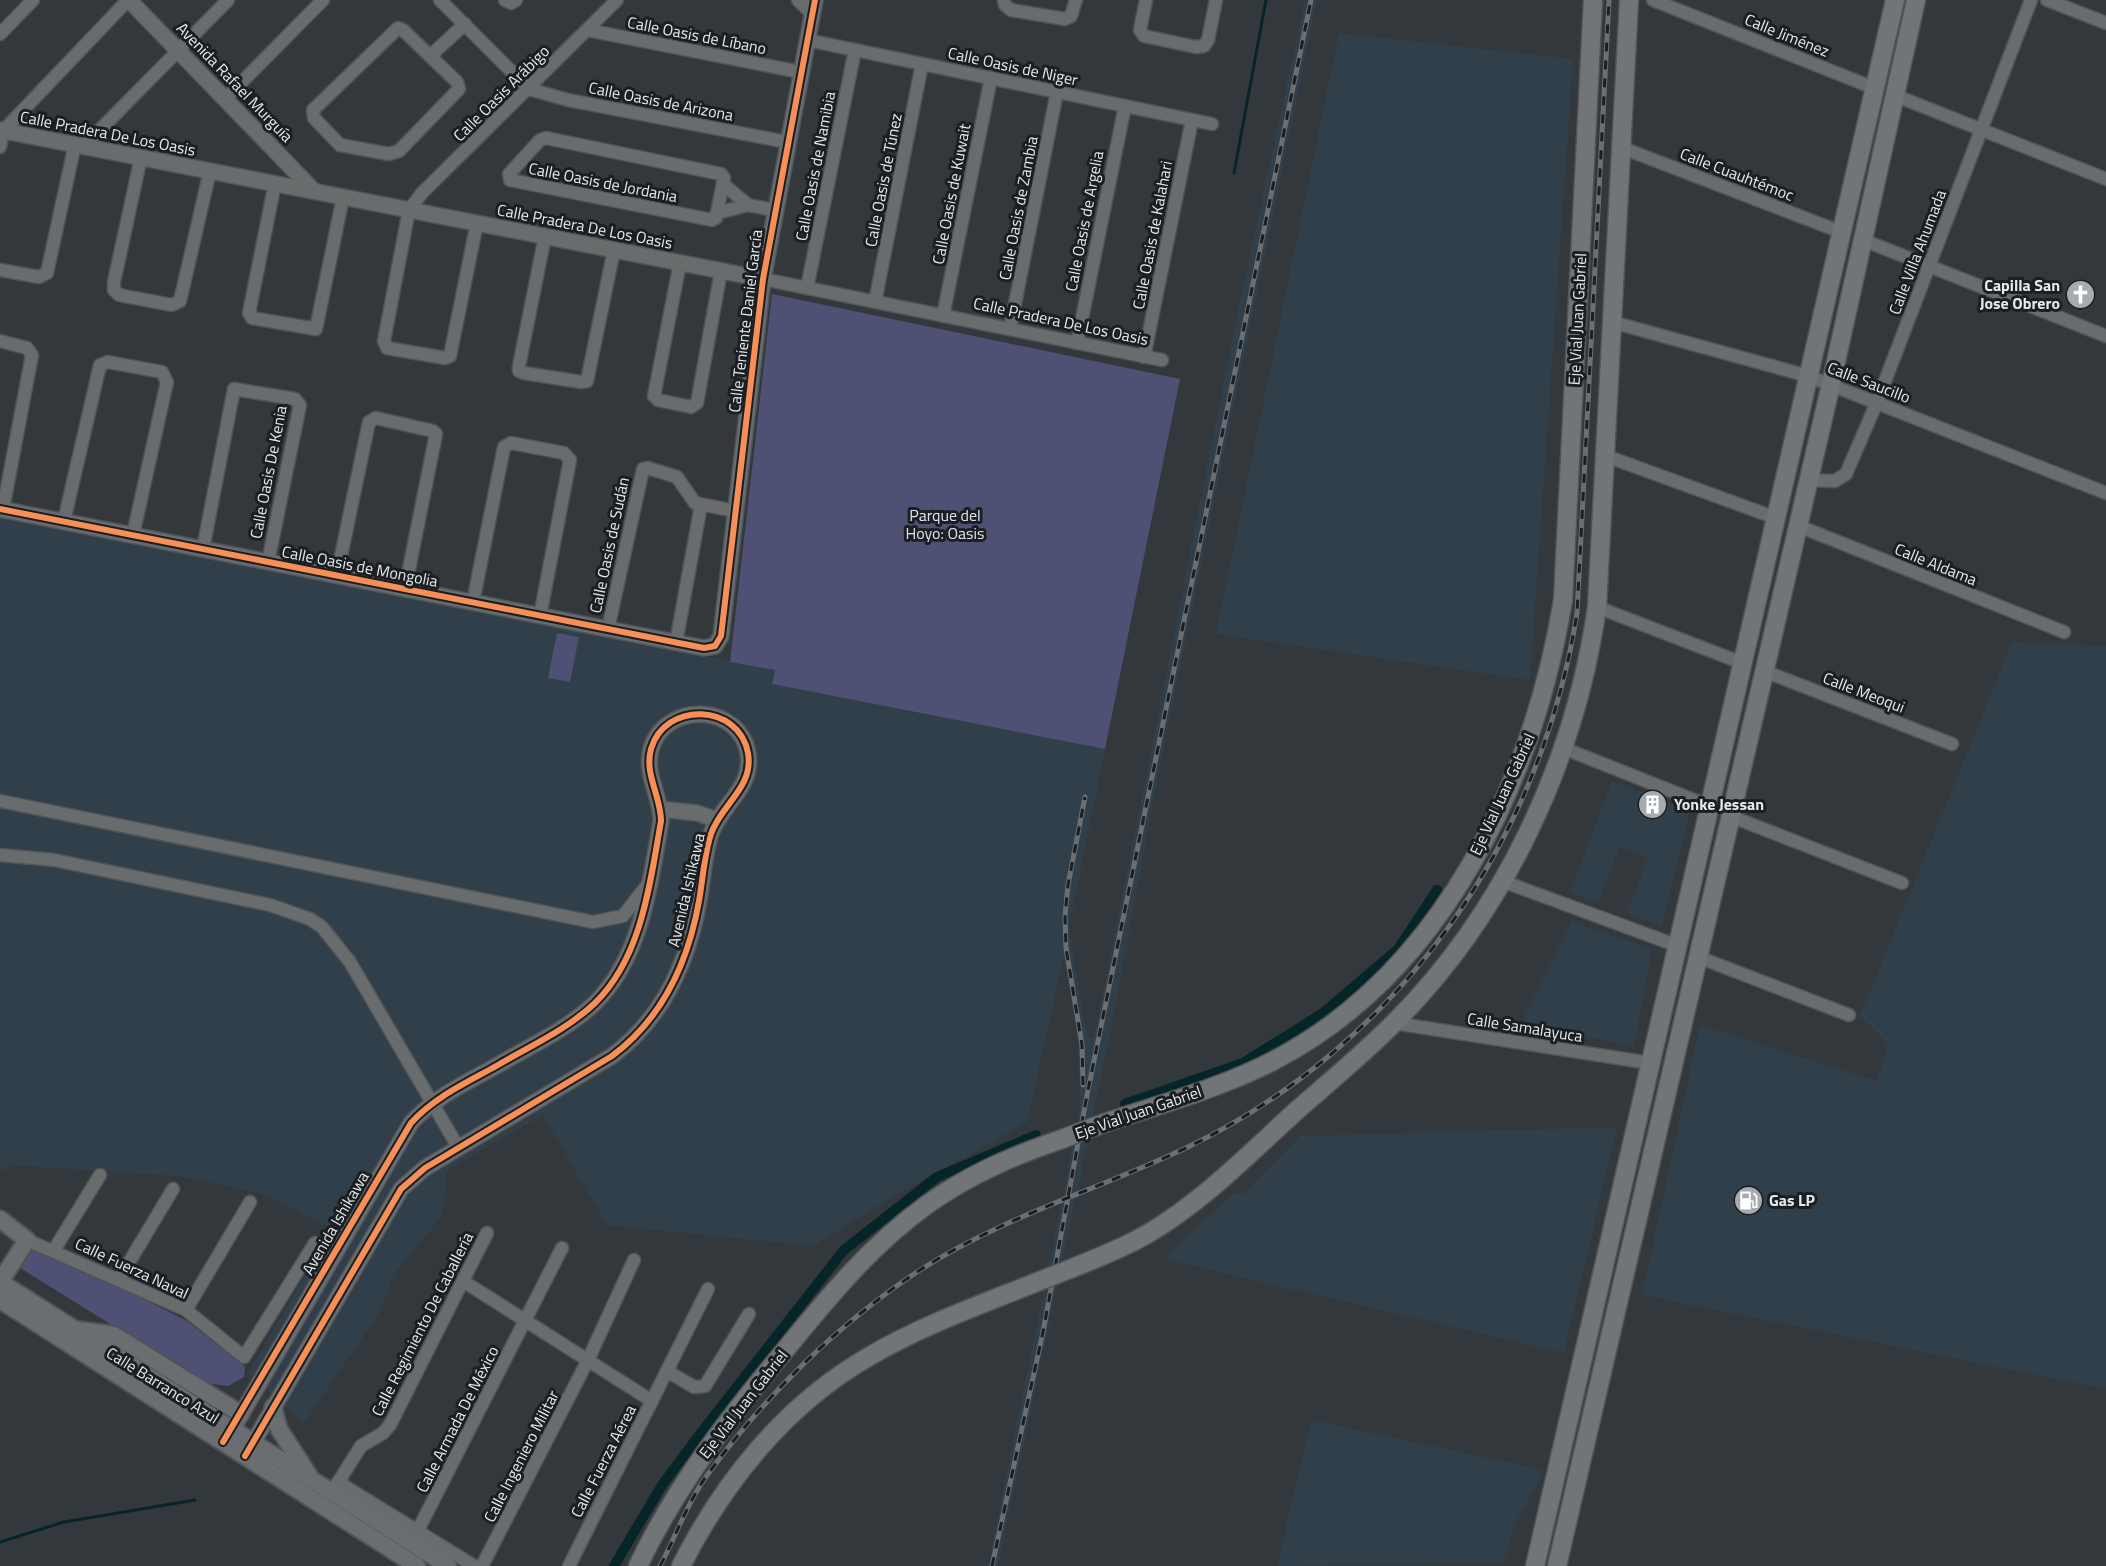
<svg xmlns="http://www.w3.org/2000/svg" width="2106" height="1566" viewBox="0 0 2106 1566" font-family="'Titillium Web',sans-serif">
  <style>
    .built { fill: #313f4a }
    .green { fill: #4e5074 }
    .lines { fill: none; stroke-linecap: round; stroke-linejoin: round }
    .stream { stroke: #062529; stroke-width: 3 }
    .canal { stroke: #062529; stroke-width: 10 }
    .minor-casing { stroke: #505458; stroke-width: 15 }
    .tertiary-casing { stroke: #505458; stroke-width: 18 }
    .secondary-casing { stroke: #505458; stroke-width: 20 }
    .primary-casing { stroke: #505458; stroke-width: 21 }
    .minor { stroke: #696c6d; stroke-width: 12 }
    .tertiary { stroke: #696c6d; stroke-width: 15 }
    .secondary { stroke: #6a6e70; stroke-width: 16 }
    .primary { stroke: #727578; stroke-width: 18 }
    .rail-casing { stroke: #6c6f72; stroke-width: 5 }
    .rail { stroke: #1b1f22; stroke-width: 3; stroke-dasharray: 9; stroke-linecap: butt }
    .primary-bridge-casing { stroke: #505458; stroke-width: 21; stroke-linecap: butt }
    .primary-bridge { stroke: #727578; stroke-width: 18 }
    .cycleway-casing { stroke: #1b1f22; stroke-width: 10 }
    .cycleway { stroke: #f78f57; stroke-width: 6 }
    .labels { text-anchor: middle; dominant-baseline: central; stroke-width: 6; stroke-linejoin: round; paint-order: stroke }
    .street-label { font-size: 16px; fill: #e3e9ee; stroke: #1b1f22 }
    .poi-label { font-size: 16px; font-weight: bold; fill: #e3e9ee; stroke: #1b1f22; text-anchor: start }
    .park-label { font-size: 16px; fill: #e0e2f4; stroke: #1b1f22 }
  </style>
  <rect width="100%" height="100%" fill="#33383c"/>
  <g class="built">
    <path d="M1305 0H1317L1159 771 1109 1040 998 1566H988L1080 1111 1078 1038 1064 957 1027 1122 896 1195 813 1246 607 1225 543 1115 447 1170 442 1216 394 1274 379 1314 304 1423 248 1373 333 1229 264 1194 178 1176 9 1165 3 1171 0 1168V517L775 670 772 684 1105 749 1069 928 1087 1037 1094 1038 1238 310Z"/>
    <path d="M1339 33 1573 59 1530 680 1216 634Z"/>
    <path d="M2012 642 2106 646V1389L1642 1295 1700 1025 1877 1081 1888 1044 1860 1016Z"/>
    <path d="M1612 781 1690 810 1662 926 1627 913 1648 858 1619 847 1598 903 1570 892Z"/>
    <path d="M1572 922 1652 949 1634 1046 1521 1024Z"/>
    <path d="M1617 1127 1564 1353 1164 1259 1233 1193 1243 1194 1300 1136Z"/>
    <path d="M1311 1420 1545 1470 1513 1527 1503 1564 1277 1566Z"/>
  </g>
  <g class="green">
    <path d="M772 294 1180 379 1105 749 772 684 775 670 730 662Z"/>
    <path d="M557 633 579 637 570 682 548 678Z"/>
    <path d="M29 1241 187 1321 245 1367 244 1377 228 1386 205 1383 17 1266Z"/>
  </g>
  <g class="lines">
    <g class="stream">
      <path d="M1234 173 1266 0"/>
      <path d="M0 1542 64 1522 195 1500"/>
    </g>
    <g class="canal">
      <path d="M1125 1104 1243 1063 1323 1013 1398 949 1437 890"/>
      <path d="M614 1566 662 1485 703 1430 844 1250 937 1177 1036 1135"/>
    </g>
    <defs>
      <g id="minor">
        <path d="M440 0 529 89 568 100 787 142"/>
        <path d="M505 0 511 3 516 0"/>
        <path d="M798 0 812 14"/>
        <path d="M1004 0 1005 5 1011 10 1065 19 1071 16 1076 0"/>
        <path d="M1146 0 1140 30 1144 36 1196 47 1204 46 1208 40 1216 0"/>
        <path d="M1653 0 1874 88"/>
        <path d="M2047 0 2106 23"/>
        <path d="M398 28 403 30 457 82 459 89 399 151 389 154 340 145 314 118 313 110Z"/>
        <path d="M587 30 800 72"/>
        <path d="M0 34 33 0"/>
        <path d="M807 40 1212 124"/>
        <path d="M430 56 465 24"/>
        <path d="M1894 95 2106 179"/>
        <path d="M226 98 323 0"/>
        <path d="M546 138 721 174 724 178 716 218 712 220 510 180 509 174 540 140Z"/>
        <path d="M84 146 228 0"/>
        <path d="M0 147 3 131 128 0"/>
        <path d="M1620 147 1841 232"/>
        <path d="M141 157 114 282V290L119 295 172 305 180 301 210 171"/>
        <path d="M275 183 249 313 252 318 316 329 343 197"/>
        <path d="M723 184 748 205"/>
        <path d="M717 213 748 205 774 210"/>
        <path d="M477 223 450 356 445 358 387 348 384 341 409 210 422 193 617 0"/>
        <path d="M545 236 519 366V371L524 373 581 382 587 381 614 250"/>
        <path d="M1863 240 2106 336"/>
        <path d="M680 263 654 396 658 400 691 407 697 403 721 271"/>
        <path d="M0 270 39 277 47 273 75 144"/>
        <path d="M763 279 1162 360"/>
        <path d="M807 288 855 50"/>
        <path d="M875 302 922 64"/>
        <path d="M943 316 991 78"/>
        <path d="M1612 322 1808 376 2106 493"/>
        <path d="M1010 329 1057 92"/>
        <path d="M0 341 27 348 32 355 3 509"/>
        <path d="M1077 343 1125 106"/>
        <path d="M1144 357 1192 120"/>
        <path d="M1606 456 1776 518"/>
        <path d="M1806 480 1835 481 1846 474 1877 402 2031 0"/>
        <path d="M64 521 100 365 108 362 162 372 167 382 133 535"/>
        <path d="M1796 525 2064 632"/>
        <path d="M203 549 234 389 295 399 300 405 268 562"/>
        <path d="M337 575 369 422 376 418 433 431 436 434 405 589"/>
        <path d="M473 602 504 447 511 443 564 453 570 460 540 616"/>
        <path d="M1597 607 1742 663"/>
        <path d="M608 629 643 469 648 468 677 477 695 503 735 511"/>
        <path d="M676 643 701 505"/>
        <path d="M1764 671 1952 744"/>
        <path d="M1563 748 1709 806"/>
        <path d="M0 801 593 922 623 916 648 884"/>
        <path d="M1730 816 1902 883"/>
        <path d="M0 855 54 860 270 905 310 919 322 927 350 962 458 1147"/>
        <path d="M1502 881 1678 946"/>
        <path d="M1698 957 1849 1015"/>
        <path d="M1394 1023 1650 1063"/>
        <path d="M27 1240 186 1310 244 1357 315 1243"/>
        <path d="M54 1250 100 1175"/>
        <path d="M119 1279 173 1189"/>
        <path d="M463 1281 652 1401"/>
        <path d="M186 1310 250 1202"/>
        <path d="M667 1371 694 1387 705 1386 749 1314"/>
        <path d="M338 1482 474 1566"/>
        <path d="M332 1492 361 1446 383 1433 390 1425 487 1233"/>
        <path d="M417 1532 562 1248"/>
        <path d="M482 1566 588 1360 634 1260"/>
        <path d="M569 1566 708 1289"/>
      </g>
      <g id="tertiary">
        <path d="M129 0 314 191"/>
        <path d="M0 130 763 279"/>
        <path d="M0 509 704 648 715 646 721 636 763 279 815 0"/>
        <path d="M660 809 697 813 718 820"/>
        <path d="M235 1425 411 1123C434 1097 468 1082 498 1065 530 1046 568 1029 595 1003 642 957 650 883 661 821 661 796 644 774 651 749 665 701 739 703 748 753 754 788 721 804 711 834 704 855 703 879 699 901 688 963 663 1018 612 1056L425 1168 401 1189 247 1453"/>
      </g>
      <g id="secondary">
        <path d="M0 1219 27 1240 0 1282"/>
        <path d="M0 1282 448 1566"/>
        <path d="M0 1300 417 1566"/>
        <path d="M79 1330 114 1335 241 1414"/>
        <path d="M273 1407 279 1429 310 1477"/>
      </g>
      <g id="primary">
        <path d="M1099 1125C1157 1105 1219 1089 1273 1061 1443 973 1533 781 1563 600L1593 0"/>
        <path d="M1070 1269C1097 1258 1124 1248 1149 1233 1203 1201 1249 1154 1295 1112 1328 1083 1362 1055 1393 1024 1504 914 1575 761 1597 607L1629 0"/>
        <path d="M638 1566C676 1486 730 1416 786 1349 830 1295 872 1244 928 1204 970 1174 1015 1155 1062 1139"/>
        <path d="M681 1566C724 1481 786 1404 870 1356 921 1326 977 1306 1032 1284"/>
        <path d="M1535 1566 1895 0"/>
        <path d="M1557 1566 1831 384 1916 0"/>
      </g>
    </defs>
    <use href="#minor" class="minor-casing"/>
    <use href="#tertiary" class="tertiary-casing"/>
    <use href="#secondary" class="secondary-casing"/>
    <use href="#primary" class="primary-casing"/>
    <use href="#minor" class="minor"/>
    <use href="#tertiary" class="tertiary"/>
    <use href="#secondary" class="secondary"/>
    <use href="#primary" class="primary"/>
    <defs>
      <g id="rail">
        <path d="M1083 1085 1082 1045 1066 948 1065 916 1068 885 1085 797"/>
        <path d="M660 1566C676 1536 688 1501 708 1474 765 1396 837 1325 917 1272 1001 1217 1098 1190 1188 1147 1399 1045 1541 842 1577 613L1609 0"/>
        <path d="M992 1566 1043 1332 1087 1095 1311 0"/>
      </g>
    </defs>
    <use href="#rail" class="rail-casing"/>
    <use href="#rail" class="rail"/>
    <defs>
      <g id="primary-bridge">
        <path d="M1062 1139 1099 1125"/>
        <path d="M1032 1284 1070 1269"/>
      </g>
    </defs>
    <use href="#primary-bridge" class="primary-bridge-casing"/>
    <use href="#primary-bridge" class="primary-bridge"/>
    <defs>
      <g id="cycleway">
        <path d="M0 509 704 648 715 646 721 636 763 279 815 0"/>
        <path d="M223 1442 411 1123C434 1097 468 1082 498 1065 530 1046 568 1029 595 1003 642 957 650 883 661 821 661 796 644 774 651 749 665 701 739 703 748 753 754 788 721 804 711 834 704 855 703 879 699 901 688 963 663 1018 612 1056L425 1168 401 1189 245 1456"/>
      </g>
    </defs>
    <use href="#cycleway" class="cycleway-casing"/>
    <use href="#cycleway" class="cycleway"/>
  </g>
  <defs>
    <symbol id="church-disc" viewBox="-11 -11 22 22"><circle r="9.5" fill="#a5abb0" stroke="#1b1f22"/><path d="M-1.2-6h2.4v3.5h3.3v2.4h-3.3V6h-2.4V-.1h-3.3v-2.4h3.3Z" fill="#fff"/></symbol>
    <symbol id="building-disc" viewBox="-11 -11 22 22"><circle r="9.5" fill="#a5abb0" stroke="#1b1f22"/><path d="M-4-6H4V6H1V3H-1V6H-4ZM-2.5-4.3h1.7v1.8h-1.7ZM.8-4.3h1.7v1.8H.8ZM-2.5-1h1.7V.8h-1.7ZM.8-1h1.7V.8H.8Z" fill="#fff"/></symbol>
    <symbol id="fuel-disc" viewBox="-11 -11 22 22"><circle r="9.5" fill="#a5abb0" stroke="#1b1f22"/><path d="M-5.5-6h7V0h2V4h1.3V-2.5L3-4.5l.8-.8L6-3V5H2.5V1h-1V6h-7ZM-4.2-4.7v3.2H.2V-4.7Z" fill="#fff"/></symbol>
  </defs>
  <g fill-rule="evenodd">
    <use href="#church-disc" x="2064" y="278" width="33" height="33"/>
    <use href="#building-disc" x="1636" y="788" width="33" height="33"/>
    <use href="#fuel-disc" x="1732" y="1184" width="33" height="33"/>
  </g>
  <g class="labels">
    <g class="street-label">
      <text transform="translate(697 35) rotate(11)">Calle Oasis de Líbano</text>
      <text transform="translate(1787 35) rotate(22)">Calle Jiménez</text>
      <text transform="translate(1013 66) rotate(12)">Calle Oasis de Niger</text>
      <text transform="translate(235 82) rotate(46)">Avenida Rafael Murguía</text>
      <text transform="translate(501 93) rotate(-45)">Calle Oasis Arábigo</text>
      <text transform="translate(661 101) rotate(11)">Calle Oasis de Arizona</text>
      <text transform="translate(108 133) rotate(11)">Calle Pradera De Los Oasis</text>
      <text transform="translate(815 166) rotate(-79)">Calle Oasis de Namibia</text>
      <text transform="translate(1737 174) rotate(21)">Calle Cuauhtémoc</text>
      <text transform="translate(883 180) rotate(-79)">Calle Oasis de Túnez</text>
      <text transform="translate(603 182) rotate(11)">Calle Oasis de Jordania</text>
      <text transform="translate(951 194) rotate(-79)">Calle Oasis de Kuwait</text>
      <text transform="translate(1018 208) rotate(-79)">Calle Oasis de Zambia</text>
      <text transform="translate(1084 221) rotate(-79)">Calle Oasis de Argelia</text>
      <text transform="translate(585 226) rotate(11)">Calle Pradera De Los Oasis</text>
      <text transform="translate(1152 235) rotate(-79)">Calle Oasis de Kalahari</text>
      <text transform="translate(1917 252) rotate(-69)">Calle Villa Ahumada</text>
      <text transform="translate(1577 319) rotate(-87)">Eje Vial Juan Gabriel</text>
      <text transform="translate(745 321) rotate(-83)">Calle Teniente Daniel García</text>
      <text transform="translate(1061 321) rotate(12)">Calle Pradera De Los Oasis</text>
      <text transform="translate(1869 382) rotate(21)">Calle Saucillo</text>
      <text transform="translate(268 472) rotate(-79)">Calle Oasis De Kenia</text>
      <text transform="translate(609 545) rotate(-78)">Calle Oasis de Sudán</text>
      <text transform="translate(1936 564) rotate(22)">Calle Aldama</text>
      <text transform="translate(360 566) rotate(11)">Calle Oasis de Mongolia</text>
      <text transform="translate(1864 692) rotate(21)">Calle Meoqui</text>
      <text transform="translate(1502 794) rotate(-65)">Eje Vial Juan Gabriel</text>
      <text transform="translate(686 890) rotate(-77)">Avenida Ishikawa</text>
      <text transform="translate(1525 1027) rotate(9)">Calle Samalayuca</text>
      <text transform="translate(1138 1112) rotate(-19)">Eje Vial Juan Gabriel</text>
      <text transform="translate(335 1223) rotate(-60)">Avenida Ishikawa</text>
      <text transform="translate(132 1268) rotate(25)">Calle Fuerza Naval</text>
      <text transform="translate(422 1324) rotate(-63)">Calle Regimiento De Caballería</text>
      <text transform="translate(163 1385) rotate(32)">Calle Barranco Azul</text>
      <text transform="translate(743 1404) rotate(-52)">Eje Vial Juan Gabriel</text>
      <text transform="translate(457 1419) rotate(-63)">Calle Armada De México</text>
      <text transform="translate(521 1456) rotate(-63)">Calle Ingeniero Militar</text>
      <text transform="translate(603 1461) rotate(-63)">Calle Fuerza Aérea</text>
    </g>
    <g class="poi-label">
      <text x="2060" y="285" text-anchor="end">Capilla San<tspan x="2060" dy="18">Jose Obrero</tspan></text>
      <text x="1674" y="804">Yonke Jessan</text>
      <text x="1769" y="1200">Gas LP</text>
    </g>
    <g class="park-label">
      <text x="945" y="515">Parque del<tspan x="945" dy="18">Hoyo: Oasis</tspan></text>
    </g>
  </g>
</svg>
